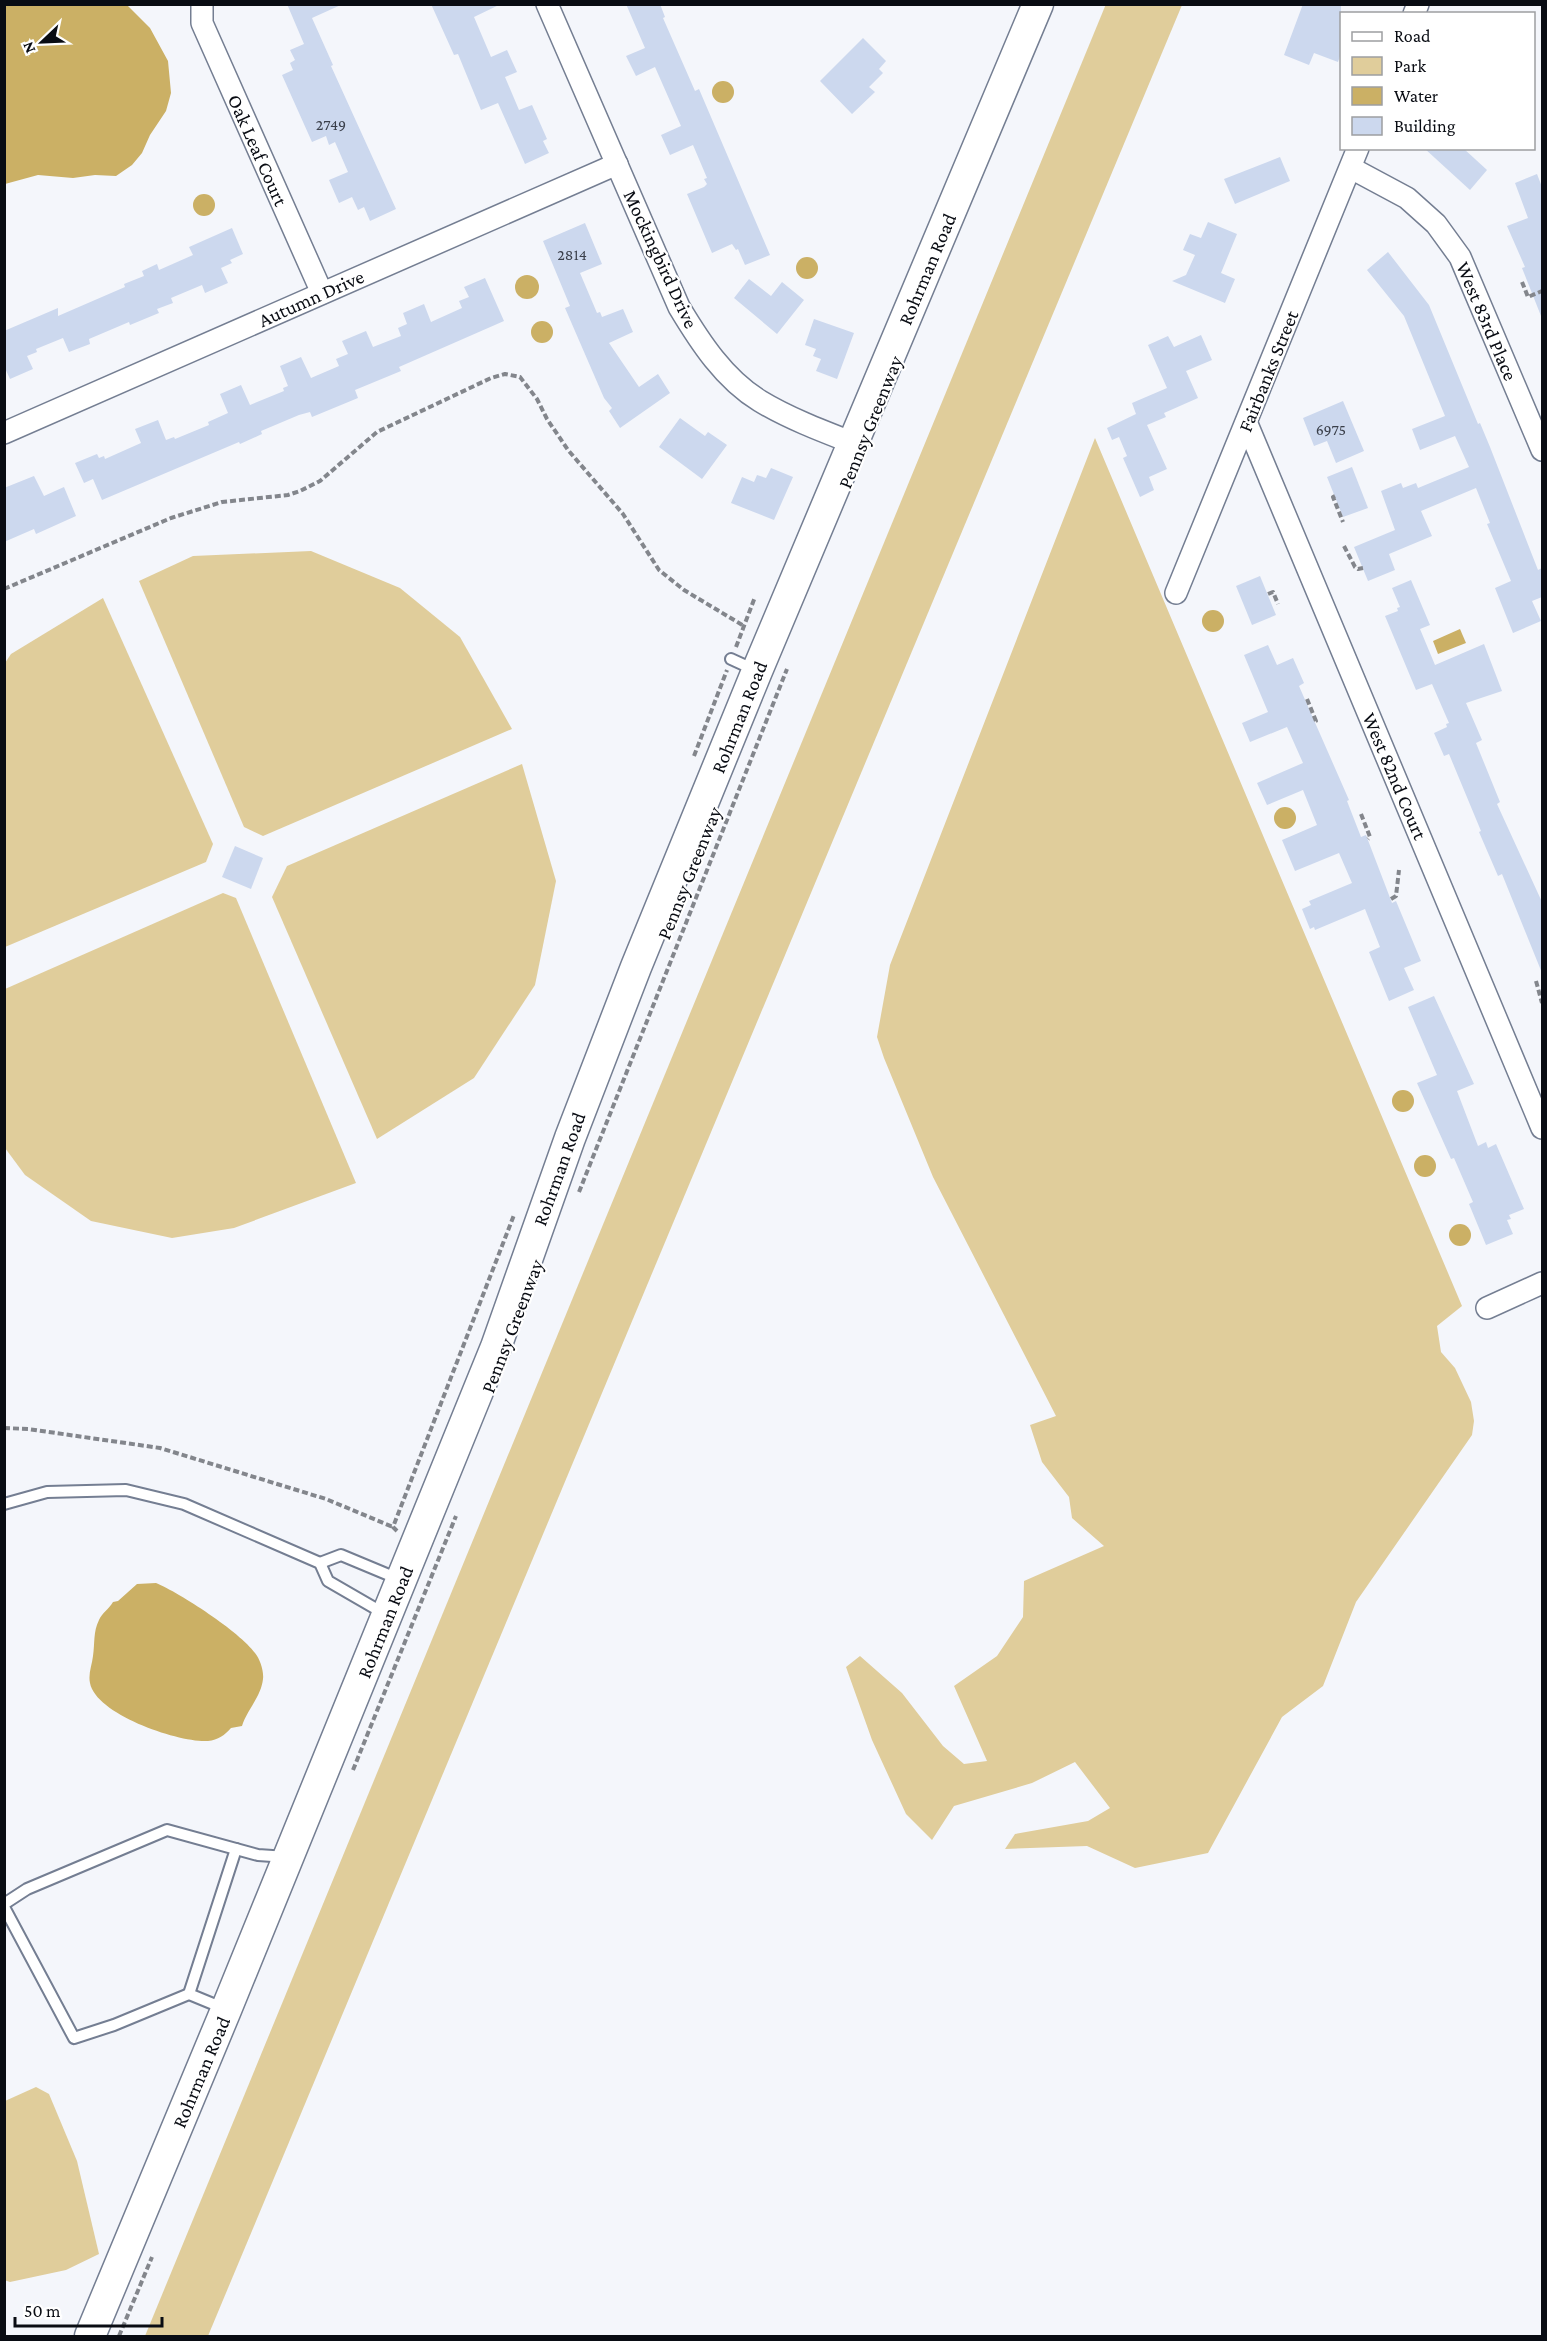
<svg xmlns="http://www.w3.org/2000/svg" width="1547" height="2341" viewBox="0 0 1547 2341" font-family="'Crimson Pro',serif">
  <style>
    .green { fill: #e0cd9b }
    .water { fill: #cbb065 }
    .building { fill: #ccd8ee }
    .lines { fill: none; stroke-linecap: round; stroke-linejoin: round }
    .lane-casing { stroke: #747e92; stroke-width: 14 }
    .street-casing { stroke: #747e92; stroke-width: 24 }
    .secondary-casing { stroke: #747e92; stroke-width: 33 }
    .path { stroke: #83868c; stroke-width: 4; stroke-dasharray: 6 3; stroke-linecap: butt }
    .lane { stroke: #fff; stroke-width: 10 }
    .street { stroke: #fff; stroke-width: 21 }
    .secondary { stroke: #fff; stroke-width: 30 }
    .labels { text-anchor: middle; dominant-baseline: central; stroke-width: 4.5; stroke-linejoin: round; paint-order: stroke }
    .number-label { font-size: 16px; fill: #3a3f4a }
    .street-label { font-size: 20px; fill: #090c13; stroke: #fff }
  </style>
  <rect width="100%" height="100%" fill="#f4f6fb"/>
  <g class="green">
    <path d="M1106 4 1182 5 208 2336H145Z"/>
    <path d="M1095 438 1462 1306 1437 1326 1441 1352 1455 1368 1471 1402 1474 1421 1472 1435 1356 1602 1323 1686 1282 1717 1208 1853 1135 1868 1087 1846 1005 1849 1015 1834 1088 1821 1110 1808 1075 1762 1032 1783 954 1806 932 1840 906 1814 872 1740 846 1667 860 1656 902 1693 943 1746 964 1764 987 1761 954 1686 997 1656 1023 1617 1024 1581 1104 1546 1072 1518 1069 1497 1042 1462 1030 1425 1056 1416 933 1177 884 1058 877 1037 890 965Z"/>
    <path d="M311 551 400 588 460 637 512 729 263 836 244 827 139 581 193 556Z"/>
    <path d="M103 598 213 844 206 862 5 947V663L11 654Z"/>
    <path d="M522 764 556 881 535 985 474 1078 377 1139 272 897 287 866Z"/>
    <path d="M223 893 236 898 356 1183 234 1228 172 1238 91 1221 25 1175 5 1148V989Z"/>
    <path d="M36 2087 49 2094 77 2161 99 2254 66 2270 10 2282 4 2280 5 2101Z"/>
  </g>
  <g class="water">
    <path d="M4 5H127L150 28 168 61 171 93 166 111 150 135 142 153 132 165 116 176 95 175 73 178 38 175 5 184Z"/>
    <circle cx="723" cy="92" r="11"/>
    <circle cx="204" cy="205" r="11"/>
    <circle cx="807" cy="268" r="11"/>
    <circle cx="527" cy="287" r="12"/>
    <circle cx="542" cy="332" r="11"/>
    <circle cx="1213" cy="621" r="11"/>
    <path d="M1460 629 1466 643 1438 654 1433 641Z"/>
    <circle cx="1285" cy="818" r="11"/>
    <circle cx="1403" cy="1101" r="11"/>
    <circle cx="1425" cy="1166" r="11"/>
    <circle cx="1460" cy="1235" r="11"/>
    <path d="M156 1583C180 1593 240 1632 255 1653 260 1659 264 1671 263 1679 261 1697 247 1710 242 1726L231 1728C225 1735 218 1740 208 1741 180 1743 96 1715 90 1683 88 1674 92 1665 93 1656 95 1643 93 1632 99 1620 102 1613 109 1609 113 1602L118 1601 137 1584Z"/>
  </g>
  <g class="building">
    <path d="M287 4H343L312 18 333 65 331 66 396 209 370 221 364 207 358 210 352 197 339 203 329 180 348 172 335 142 329 145 326 136 312 142 282 75 293 70 290 63 295 60 290 50 304 44Z"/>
    <path d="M431 4H501L474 17 491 57 507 50 517 72 505 77 519 110 532 105 547 139 543 141 549 153 525 164 498 103 481 110 458 54 454 55Z"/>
    <path d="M626 4H660L665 17 663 18 695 91 699 89 770 255 745 265 738 249 736 250 732 244 712 253 687 194 704 187 707 184 704 179 707 178 693 145 670 155 661 135 681 126 655 67 636 76 626 56 645 48Z"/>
    <path d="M1303 4H1341V53L1338 62 1314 53 1309 65 1284 55Z"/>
    <path d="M863 38 886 61 879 69 883 73 869 87 875 92 852 114 820 81Z"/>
    <path d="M1424 148H1463L1487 170 1470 190Z"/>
    <path d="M1280 157 1290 181 1235 204 1224 179Z"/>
    <path d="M1537 174 1542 187 1541 316 1522 268 1525 267 1507 226 1528 218 1515 183Z"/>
    <path d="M1208 222 1237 234 1221 273 1235 279 1225 303 1172 281 1186 275 1195 255 1183 250 1190 234 1201 238Z"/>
    <path d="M585 223 602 264 580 273 597 313 600 312 602 317 623 309 633 332 609 343 639 387 658 374 670 393 620 428 609 411 612 408 604 398 565 308 570 306 543 241Z"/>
    <path d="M232 228 243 254 230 260 232 263 221 268 228 283 205 293 202 285 171 298 173 303 157 309 159 313 130 325 129 322 89 339 90 344 69 352 63 338 36 349 37 352 27 356 33 369 10 379 4 366V331L58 308V316L125 287 124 284 144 276 142 271 157 264 159 270 193 255 189 247Z"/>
    <path d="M1388 252 1429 305 1478 424 1480 423 1490 447 1538 570 1542 568V597L1532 601 1541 621 1513 633 1495 588 1511 581 1487 524 1490 523 1476 488 1421 511 1432 536 1389 554 1395 570 1368 581 1354 547 1395 530 1381 491 1401 483 1403 488 1416 483 1418 488 1469 467 1455 436 1420 450 1412 429 1445 416 1404 316 1367 270Z"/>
    <path d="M485 278 504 321 399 367 401 371 355 390 358 398 312 417 310 412 299 415 261 431 262 434 240 444 239 442 102 500 93 479 84 483 75 463 97 454 99 458 104 456 105 459 141 443 135 429 158 420 166 440 174 437 175 439 209 425 208 422 228 413 220 394 241 385 250 405 284 391 283 388 288 386 280 366 301 357 311 378 339 366 336 359 348 354 342 341 366 331 373 347 401 336 398 328 407 324 403 313 424 304 431 322 462 308 459 301 469 297 464 287Z"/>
    <path d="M749 279 771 296 782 282 804 300 777 334 734 298Z"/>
    <path d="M814 319 854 333 837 379 816 371 821 359 813 356 816 349 805 345Z"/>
    <path d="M1201 335 1212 360 1186 371 1198 398 1164 413 1166 417 1147 425 1167 469 1149 477 1154 490 1140 497 1123 458 1127 456 1119 437 1112 440 1107 428 1136 414 1132 403 1167 388 1148 345 1168 336 1174 347Z"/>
    <path d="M1343 401 1364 451 1336 463 1327 441 1314 446 1303 418Z"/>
    <path d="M680 418 705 436 708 432 727 445 702 479 659 447Z"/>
    <path d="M1352 467 1368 508 1343 517 1327 477Z"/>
    <path d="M771 468 793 477 774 520 731 503 742 477 754 482 757 475 766 478Z"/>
    <path d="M34 476 44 496 64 487 76 516 36 534 34 529 4 542V488Z"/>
    <path d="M1260 576 1276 615 1252 625 1236 586Z"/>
    <path d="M1411 580 1430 625 1420 629 1435 665 1484 644 1502 691 1466 703 1482 740 1476 743 1500 802 1497 804 1542 902V973L1502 874 1498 876 1479 832 1481 831 1449 754 1444 756 1434 733 1447 727 1446 724 1449 723 1432 684 1416 690 1385 616 1398 611 1397 608 1400 607 1392 588Z"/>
    <path d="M1268 645 1277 665 1293 658 1304 683 1299 686 1349 800 1347 801 1361 837 1366 835 1392 903 1396 901 1421 961 1404 968 1414 990 1389 1001 1369 952 1380 947 1365 909 1315 930 1314 927 1310 929 1302 909 1311 905 1309 901 1352 883 1339 853 1295 871 1282 840 1317 825 1303 790 1267 805 1257 783 1303 763 1287 727 1250 742 1242 723 1268 712 1244 655Z"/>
    <path d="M235 846 263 858 251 889 222 877Z"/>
    <path d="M1434 996 1474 1084 1457 1091 1478 1146 1486 1142 1488 1148 1496 1144 1524 1209 1509 1215 1511 1219 1507 1220 1513 1234 1486 1245 1469 1204 1473 1202 1454 1158 1451 1159 1417 1083 1437 1075 1408 1007Z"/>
  </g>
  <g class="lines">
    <defs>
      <g id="lane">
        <path d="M731 659 755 670"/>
        <path d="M4 1504 47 1492 126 1490 184 1504 320 1563 328 1581 385 1614"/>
        <path d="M320 1563 341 1555 401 1580"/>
        <path d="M4 1904 27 1889 167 1830 258 1855 287 1857"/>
        <path d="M4 1907 74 2038 114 2025 189 1994 223 2008"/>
        <path d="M189 1994 236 1849"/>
      </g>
      <g id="street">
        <path d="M202 4V23L322 293"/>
        <path d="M547 4 679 307C700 342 724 379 760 401 788 418 822 431 853 443"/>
        <path d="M1414 14 1418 4"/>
        <path d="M1351 168 1407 198 1436 224 1460 257 1542 450"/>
        <path d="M1247 424 1542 1128"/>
        <path d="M4 433 617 164"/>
        <path d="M1176 593 1358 148"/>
        <path d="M1487 1308 1542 1283"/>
      </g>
      <path id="secondary" d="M90 2336 226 2010 496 1347 570 1138 636 967 757 671 1038 4"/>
    </defs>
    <use href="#lane" class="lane-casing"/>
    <use href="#street" class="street-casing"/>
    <use href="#secondary" class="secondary-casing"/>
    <g class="path">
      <path d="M1522 282 1528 297 1542 291"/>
      <path d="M1335 496 1333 497 1343 522"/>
      <path d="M1344 546 1355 567 1358 569 1363 568"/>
      <path d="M4 589 171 518 222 502 288 495 300 491 320 481 377 432 491 378 505 374 520 377 537 399 547 419 568 450 623 514 659 570 684 590 744 626"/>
      <path d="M1268 594 1273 592 1278 604"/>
      <path d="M736 647 755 597"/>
      <path d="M1307 699 1316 721 1314 722"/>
      <path d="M694 756 727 670"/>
      <path d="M1361 814 1370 837 1368 839"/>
      <path d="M1391 899 1396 896 1399 870"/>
      <path d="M1536 981 1542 1003"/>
      <path d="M579 1192 787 669"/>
      <path d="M4 1428 28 1429 160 1448 326 1499 393 1527"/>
      <path d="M397 1531 393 1527 514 1215"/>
      <path d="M353 1770 456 1516"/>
      <path d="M119 2336 152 2257"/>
    </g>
    <use href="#lane" class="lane"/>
    <use href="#street" class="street"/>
    <use href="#secondary" class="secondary"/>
  </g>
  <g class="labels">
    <g class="number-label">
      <text x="331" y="124">2749</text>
      <text x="572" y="254">2814</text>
      <text x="1331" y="429">6975</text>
    </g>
    <g class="street-label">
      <text transform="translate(258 150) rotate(66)">Oak Leaf Court</text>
      <text transform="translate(661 259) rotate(65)">Mockingbird Drive</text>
      <text transform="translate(927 269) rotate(-67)">Rohrman Road</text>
      <text transform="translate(311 298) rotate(-24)">Autumn Drive</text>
      <text transform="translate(1487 321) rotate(67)">West 83rd Place</text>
      <text transform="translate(1268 371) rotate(-68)">Fairbanks Street</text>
      <text transform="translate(870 422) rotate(-68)">Pennsy Greenway</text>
      <text transform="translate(739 717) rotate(-68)">Rohrman Road</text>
      <text transform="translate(1395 776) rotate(67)">West 82nd Court</text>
      <text transform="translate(689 873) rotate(-68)">Pennsy Greenway</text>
      <text transform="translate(559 1169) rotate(-70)">Rohrman Road</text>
      <text transform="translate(512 1326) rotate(-69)">Pennsy Greenway</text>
      <text transform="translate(385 1622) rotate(-68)">Rohrman Road</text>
      <text transform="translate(201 2072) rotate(-67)">Rohrman Road</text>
    </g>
  </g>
  <rect width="1547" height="2341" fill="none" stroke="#090c13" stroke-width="12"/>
  <rect x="1340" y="12" width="195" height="138" fill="#ffffff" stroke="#9d9ea1" stroke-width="1.5"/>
  <rect x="1352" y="32" width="30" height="9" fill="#ffffff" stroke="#9d9ea1" stroke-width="1.5"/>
  <text x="1394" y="42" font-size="18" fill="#090c13">Road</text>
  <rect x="1352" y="57" width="30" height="18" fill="#e0cd9b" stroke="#9d9ea1" stroke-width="1.5"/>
  <text x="1394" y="72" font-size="18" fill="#090c13">Park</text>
  <rect x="1352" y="87" width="30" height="18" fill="#cbb065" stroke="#9d9ea1" stroke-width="1.5"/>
  <text x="1394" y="102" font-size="18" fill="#090c13">Water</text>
  <rect x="1352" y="117" width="30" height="18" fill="#ccd8ee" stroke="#9d9ea1" stroke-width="1.5"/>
  <text x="1394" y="132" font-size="18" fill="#090c13">Building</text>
  <g transform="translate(42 42) rotate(247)" stroke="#ffffff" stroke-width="4.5" paint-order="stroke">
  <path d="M0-4.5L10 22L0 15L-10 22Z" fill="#090c13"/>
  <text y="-9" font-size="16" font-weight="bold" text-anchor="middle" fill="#090c13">N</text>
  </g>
  <path d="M15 2317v9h147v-9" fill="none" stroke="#090c13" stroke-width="3"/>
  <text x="24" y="2317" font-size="18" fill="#090c13" stroke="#ffffff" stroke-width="4.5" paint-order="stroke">50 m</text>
</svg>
